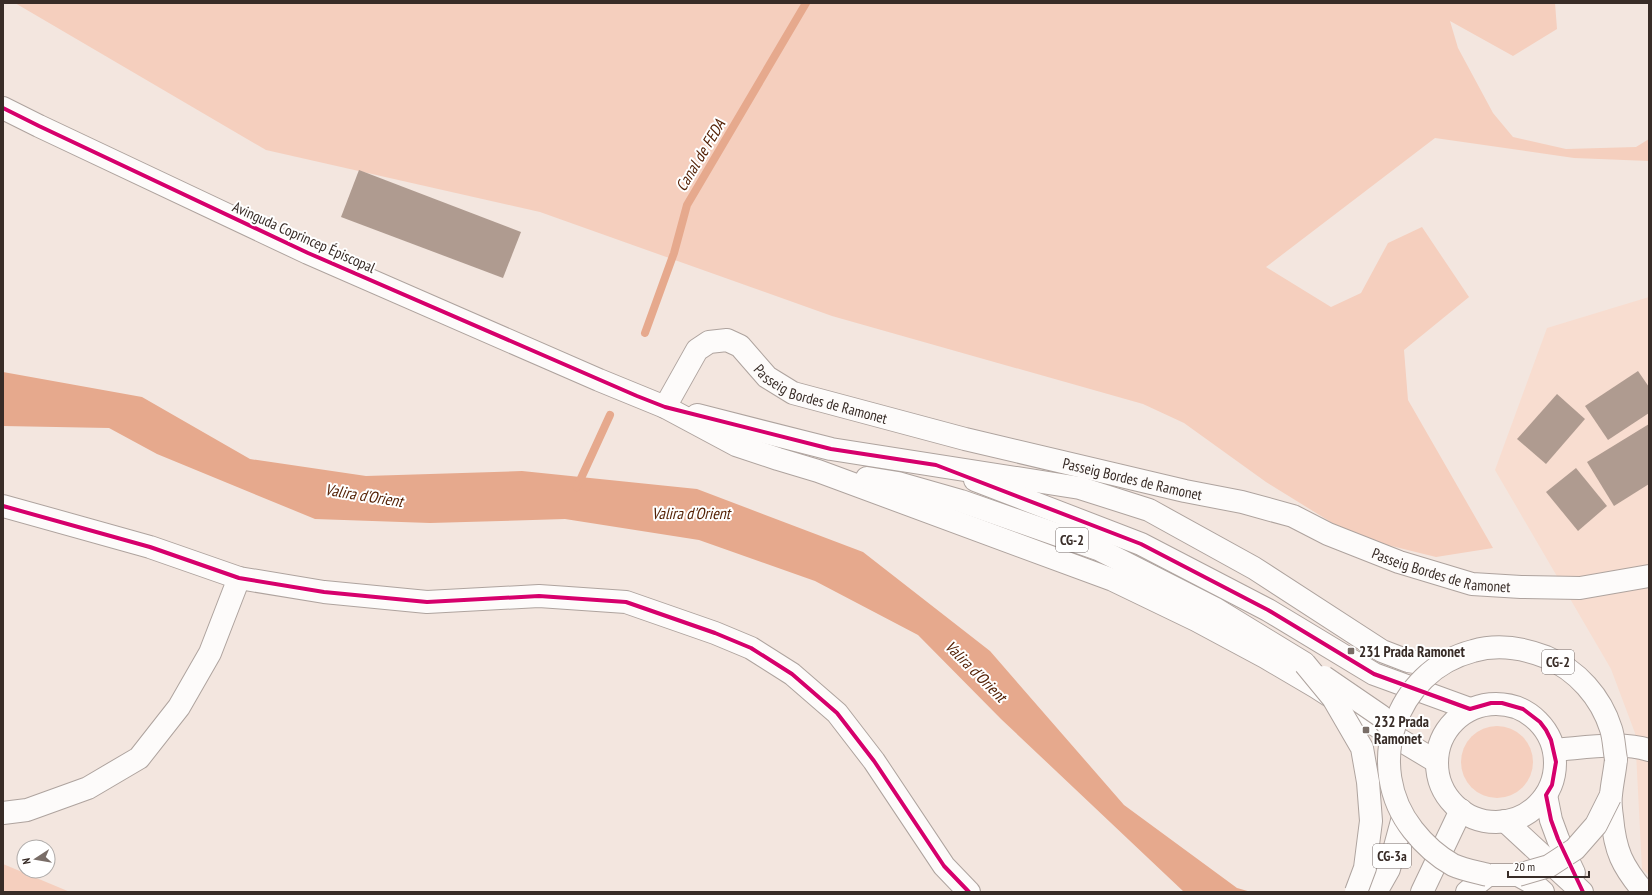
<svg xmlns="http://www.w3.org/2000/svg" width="1652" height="895" viewBox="0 0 1652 895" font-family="'PT Sans Narrow',sans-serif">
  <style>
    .built { fill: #f8ddd0 }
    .green { fill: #f5cfbe }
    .water { fill: #e6a98d }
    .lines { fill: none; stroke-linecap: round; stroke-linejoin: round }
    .stream { stroke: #e6a98d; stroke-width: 8 }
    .building { fill: #af9b90 }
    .minor-casing { stroke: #aea39e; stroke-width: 24 }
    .highway-casing { stroke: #aea39e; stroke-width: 24 }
    .minor { stroke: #fdfbfa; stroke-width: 22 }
    .highway { stroke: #fdfbfa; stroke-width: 22 }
    .highway-bridge-casing { stroke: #aea39e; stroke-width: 24; stroke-linecap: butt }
    .highway-bridge { stroke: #fdfbfa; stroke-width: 22 }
    .cycleway-casing { stroke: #fff; stroke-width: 6 }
    .cycleway { stroke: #d6006c; stroke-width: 4 }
    .poi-dot { fill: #796d67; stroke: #fff; stroke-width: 1.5 }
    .labels { text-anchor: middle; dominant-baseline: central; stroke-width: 4; stroke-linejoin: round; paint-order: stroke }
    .shield { fill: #fff; stroke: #746b68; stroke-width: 1 }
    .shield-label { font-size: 14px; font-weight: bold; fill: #382c27 }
    .street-label { font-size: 15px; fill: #382c27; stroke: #fff }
    .poi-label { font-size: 15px; font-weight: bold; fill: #382c27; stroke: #fff; text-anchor: start }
    .water-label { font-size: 16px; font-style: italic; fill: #542105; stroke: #fff }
  </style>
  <rect width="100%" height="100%" fill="#f3e6df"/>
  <path class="built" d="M1649 297V875L1642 869 1635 733 1611 669 1495 470 1547 328Z"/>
  <g class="green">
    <path d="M15 3H1555L1557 29 1513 56 1450 21 1458 48 1493 113 1513 137 1566 149 1636 147 1649 139V161L1574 158 1435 138 1266 267 1331 307 1361 293 1388 243 1422 227 1469 297 1404 350 1408 400 1493 548 1436 557 1355 537 1266 482 1184 423 1143 404 832 316 540 212 266 150Z"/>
    <circle cx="1497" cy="762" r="36"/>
    <path d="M3 864 70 892H3Z"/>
  </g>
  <path class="water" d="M3 372 142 397 250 459 366 476 522 471 697 489 863 552 990 651 1124 805 1237 888 1251 892H1184L1001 719 918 635 815 581 699 540 565 519 430 523 315 519 157 454 109 428 3 426Z"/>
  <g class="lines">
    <g class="stream">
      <path d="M645 333 674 253 687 205 806 3"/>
      <path d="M577 487 610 415"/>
    </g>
  </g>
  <g class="building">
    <path d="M359 170 521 232 503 278 341 217Z"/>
    <path d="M1638 371 1649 387V413L1608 440 1585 406Z"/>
    <path d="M1557 394 1585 419 1546 464 1517 439Z"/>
    <path d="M1649 424V484L1614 506 1587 462Z"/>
    <path d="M1576 468 1607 506 1578 531 1546 492Z"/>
  </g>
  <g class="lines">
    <defs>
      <g id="minor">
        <path id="s1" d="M665 407 697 350 709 342 727 340 740 346 767 377 793 393 965 439 1185 491 1242 502 1293 516 1328 534 1399 562 1472 584 1521 587 1580 588 1649 576"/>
        <path d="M3 506 150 547 239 578 324 592 427 602 539 596 626 602 715 633 751 648 792 674 837 713 874 761 944 866 969 892"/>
        <path d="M1554 750C1583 748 1621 741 1649 750"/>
        <path d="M3 813 27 810 88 788 139 758 179 707 210 653 239 578"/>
        <path d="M1422 892 1461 810"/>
      </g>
      <g id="highway">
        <path d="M3 108 39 126 308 253 599 380 665 407 736 445 778 459 818 471 1113 580 1196 620 1265 657 1316 687 1372 723 1437 762"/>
        <path d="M697 415 831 449 1080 488 1149 510 1254 568 1382 651 1408 661 1428 664 1445 662"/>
        <path d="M867 478 898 483 961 501 1098 549 1214 608 1304 663"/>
        <path d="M975 480 1141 544 1268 610 1374 674 1470 709"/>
        <circle cx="1496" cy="763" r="59"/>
        <path d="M1616 759C1615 771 1612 783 1611 795 1610 802 1611 810 1612 817 1615 851 1622 866 1644 892"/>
        <path d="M1546 795 1551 820 1558 839 1574 873"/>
        <path d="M1505 821 1582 892"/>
        <path d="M1376 892 1389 869 1403 817"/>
        <path d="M1467 892 1488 875H1518L1534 884 1543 892"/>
      </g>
    </defs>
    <use href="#minor" class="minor-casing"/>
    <use href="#highway" class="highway-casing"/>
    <use href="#minor" class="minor"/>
    <use href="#highway" class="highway"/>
    <defs>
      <g id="highway-bridge">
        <path d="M1305 664 1333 698 1362 748 1368 782 1371 821 1365 868 1356 892"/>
        <path d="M1324 677 1381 716 1392 730"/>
        <path d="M1488 875C1477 872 1464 870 1453 865 1437 856 1424 844 1413 830 1363 767 1395 671 1473 651 1497 644 1523 648 1546 657 1577 670 1601 697 1611 729 1614 738 1614 749 1616 759"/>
        <path d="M1518 875 1549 866 1575 849 1596 825 1610 797"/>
      </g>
    </defs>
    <use href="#highway-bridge" class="highway-bridge-casing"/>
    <use href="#highway-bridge" class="highway-bridge"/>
    <defs>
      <g id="cycleway">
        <path d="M3 108 39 126 308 253 637 396 665 407 831 449 936 465 1141 544 1268 610 1374 674 1470 709 1491 703H1502L1523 709 1540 722 1546 730 1551 740 1556 762 1552 785 1546 795 1551 820 1558 839 1583 892"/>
        <path d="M3 506 150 547 239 578 324 592 427 602 539 596 626 602 715 633 751 648 792 674 837 713 874 761 944 866 969 892"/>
      </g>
    </defs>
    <use href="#cycleway" class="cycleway-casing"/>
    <use href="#cycleway" class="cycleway"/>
  </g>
  <g class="poi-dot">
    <rect x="1347" y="647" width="8" height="8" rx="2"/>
    <rect x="1362" y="726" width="8" height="8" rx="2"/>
  </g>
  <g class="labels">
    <g class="shield">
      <rect x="1056" y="528" width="32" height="24" rx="3"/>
      <rect x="1542" y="650" width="32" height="24" rx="3"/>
      <rect x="1373" y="844" width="38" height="24" rx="3"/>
    </g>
    <g class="shield-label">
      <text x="1072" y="540">CG-2</text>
      <text x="1558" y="662">CG-2</text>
      <text x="1392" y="856">CG-3a</text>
    </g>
    <g class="street-label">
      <text transform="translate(304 237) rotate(24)">Avinguda Coprincep Épiscopal</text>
      <text stroke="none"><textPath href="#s1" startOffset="210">Passeig Bordes de Ramonet</textPath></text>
      <text stroke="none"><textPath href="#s1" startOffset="534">Passeig Bordes de Ramonet</textPath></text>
      <text stroke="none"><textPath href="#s1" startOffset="858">Passeig Bordes de Ramonet</textPath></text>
    </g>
    <g class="poi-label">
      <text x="1359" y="651">231 Prada Ramonet</text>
      <text x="1374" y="721">232 Prada<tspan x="1374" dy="17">Ramonet</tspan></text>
    </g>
    <g class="water-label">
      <text transform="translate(700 155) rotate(-59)">Canal de FEDA</text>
      <text transform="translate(364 495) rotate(9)">Valira d'Orient</text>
      <text x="691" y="513">Valira d'Orient</text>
      <text transform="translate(976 671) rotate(45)">Valira d'Orient</text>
    </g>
  </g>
  <rect width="1652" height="895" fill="none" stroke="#382c27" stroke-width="8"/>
  <g transform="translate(36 859) rotate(258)"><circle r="19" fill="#ffffff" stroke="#afaba9"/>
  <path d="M0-3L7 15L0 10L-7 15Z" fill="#796d67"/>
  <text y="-6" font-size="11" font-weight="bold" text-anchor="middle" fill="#382c27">N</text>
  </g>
  <path d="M1508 871v6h81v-6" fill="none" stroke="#382c27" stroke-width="2"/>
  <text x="1514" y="871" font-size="12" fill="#382c27" stroke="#ffffff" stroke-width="3" paint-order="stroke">20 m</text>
</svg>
